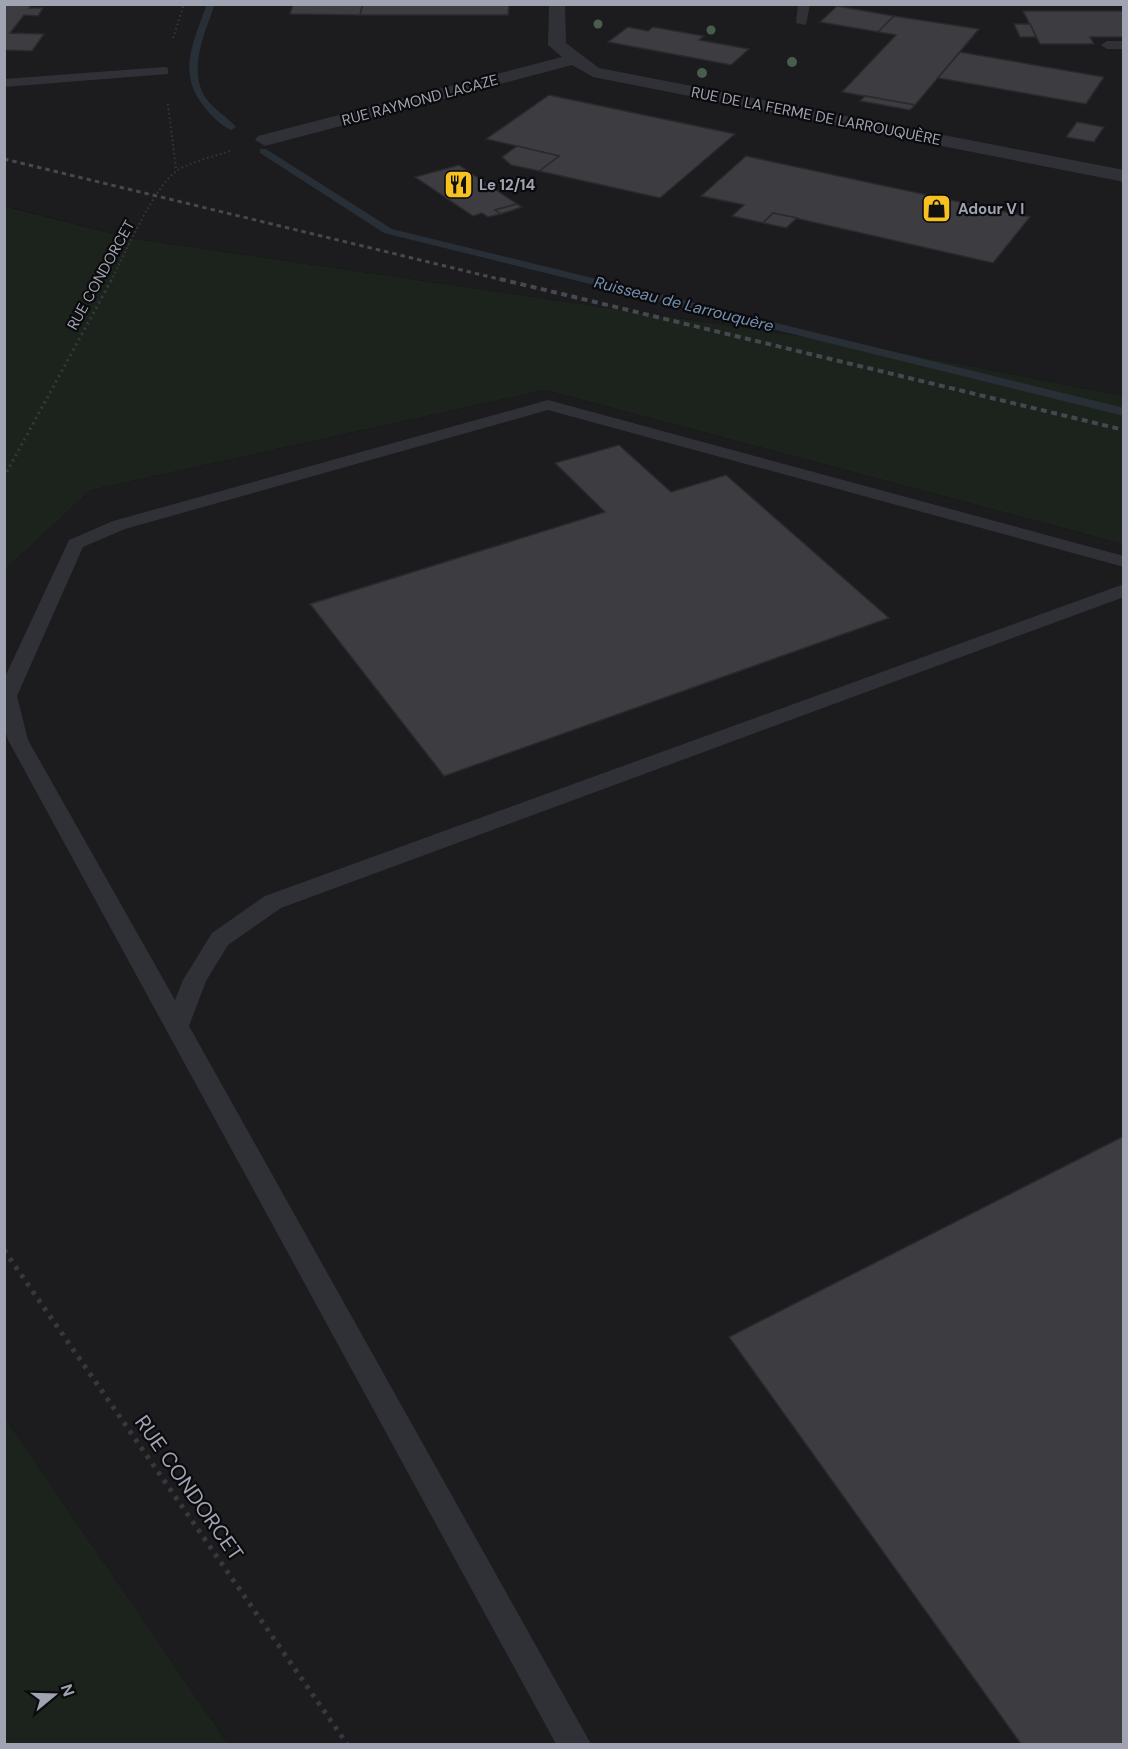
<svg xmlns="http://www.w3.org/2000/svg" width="1128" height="1749" viewBox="0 0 1128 1749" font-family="'DM Sans',sans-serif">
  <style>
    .built { fill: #1c1b1e }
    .green { fill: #1c231d }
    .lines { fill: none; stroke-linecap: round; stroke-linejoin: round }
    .stream { fill: #282f36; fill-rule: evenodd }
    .building { fill: #3c3c41; stroke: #2a292d; stroke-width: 1.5 }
    .path-far2 { stroke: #36383d; stroke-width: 2; stroke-dasharray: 1.5 3; stroke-linecap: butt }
    .path-far1 { stroke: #36383d; stroke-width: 3; stroke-dasharray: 2 4; stroke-linecap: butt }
    .path { stroke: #36383d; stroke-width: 5; stroke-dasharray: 4 6; stroke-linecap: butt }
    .service { fill: #303136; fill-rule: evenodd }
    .minor { fill: #303136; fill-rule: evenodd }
    .rail-far1 { stroke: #47484f; stroke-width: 3; stroke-dasharray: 4.5 4; stroke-linecap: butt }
    .rail { stroke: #47484f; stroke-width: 4; stroke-dasharray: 6 4.5; stroke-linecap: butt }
    .tree { fill: #485e4c }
    .labels { text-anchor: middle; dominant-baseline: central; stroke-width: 4.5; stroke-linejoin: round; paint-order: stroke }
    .far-street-label { font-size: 15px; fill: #a0a4b2; stroke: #0b0a0c }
    .far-poi-label { font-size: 15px; font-weight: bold; fill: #a0a4b2; stroke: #0b0a0c; text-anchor: start }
    .far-water-label { font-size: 16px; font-style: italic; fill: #758faf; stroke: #0b0a0c }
    .near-street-label { font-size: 21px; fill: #a0a4b2; stroke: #0b0a0c }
  </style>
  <rect width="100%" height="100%" fill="#0f0f11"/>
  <g class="built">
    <path d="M4 5H1123V396L862 345 129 238 5 206Z"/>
    <path d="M545 390 1123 544V1744H228L5 1418 4 569 91 490Z"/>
  </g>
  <g class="green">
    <path d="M4 206 129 238 862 345 1123 396V544L545 390 91 490 5 569Z"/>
    <path d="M4 1418H5L228 1744H5Z"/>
  </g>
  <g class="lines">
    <g class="stream">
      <path d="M207 4H215C205 33 188 68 205 97 213 109 226 116 236 127L231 130C222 126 212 117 206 109 176 74 193 43 207 4Z"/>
      <path d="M260 149H266L392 229 1124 408V416L384 233 260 153Z"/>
    </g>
  </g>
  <g class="building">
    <path d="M4 4H31L29 8H43L38 16 24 15 10 33 44 34 32 51 4 50Z"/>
    <path d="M293 4H363L360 15 290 14Z"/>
    <path d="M363 4H509L508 15H360Z"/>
    <path d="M837 6 894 16 878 32 820 22Z"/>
    <path d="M1023 11H1124V37H1090L1094 44H1040Z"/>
    <path d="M894 16 979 29 915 105 842 92 896 35 878 32Z"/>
    <path d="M1014 24H1030L1036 37H1020Z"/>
    <path d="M628 27 648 31 653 27 704 36 699 40 749 49 731 65 608 42Z"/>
    <path d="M960 52 1104 77 1086 104 938 78Z"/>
    <path d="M549 95 735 134 660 198 539 171 559 156 486 139Z"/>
    <path d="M865 96 915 105 910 110 860 101Z"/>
    <path d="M1077 122 1104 127 1094 142 1066 137Z"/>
    <path d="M517 146 559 156 539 171 511 165 502 157Z"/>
    <path d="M746 156 1030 217 993 263 773 213 763 223 732 216 744 205 701 196Z"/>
    <path d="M459 165 517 204 495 210 501 214 488 217 482 213 473 216 415 177Z"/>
    <path d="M517 204 522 207 501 214 495 210Z"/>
    <path d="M773 213 797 218 786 228 763 223Z"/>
    <path d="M619 445 671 492 726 475 889 618 444 776 310 604 605 512 555 463Z"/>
    <path d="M1124 1136V1744H1021L729 1337Z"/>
  </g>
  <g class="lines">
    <g class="path-far2">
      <path d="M173 38 184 4"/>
      <path d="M168 104 176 169"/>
      <path d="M111 281C125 254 155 184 178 170 193 161 213 157 230 151"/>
    </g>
    <path class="path-far1" d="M4 477 112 279"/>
    <path class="path" d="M4 1250 347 1744"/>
    <g class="service">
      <path d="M798 4H810L806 25 796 23Z"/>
      <path d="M1124 41V49H1107L1101 45 1107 41Z"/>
      <path d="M164 67 168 68V74L4 87V79Z"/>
      <path d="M548 400 1124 556V567L548 410 125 529 83 547 17 696 28 740 175 1000 183 980 212 933 265 896 1124 584V597L281 908 228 945 206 981 189 1026 591 1744H556L8 740 4 727V679L69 540 113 521Z"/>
    </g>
    <path class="minor" d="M549 4H565L566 43 599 68 1124 170V182L593 77 572 65 265 146 255 140 258 136 562 57 548 45Z"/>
    <path class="rail-far1" d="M4 159 507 281"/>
    <path class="rail" d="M500 279 1124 430"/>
  </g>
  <g class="tree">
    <circle cx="598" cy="24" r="4.5"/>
    <circle cx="711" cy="30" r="4.5"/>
    <circle cx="792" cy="62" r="5"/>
    <circle cx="702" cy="73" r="5"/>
  </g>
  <defs>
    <symbol id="restaurant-square" viewBox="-11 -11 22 22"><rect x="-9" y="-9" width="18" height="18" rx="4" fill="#f7c221" stroke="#0b0a0c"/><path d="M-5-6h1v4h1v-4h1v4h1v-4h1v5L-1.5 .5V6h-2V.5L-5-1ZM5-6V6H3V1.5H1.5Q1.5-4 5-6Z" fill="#111"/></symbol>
    <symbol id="shop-square" viewBox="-11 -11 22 22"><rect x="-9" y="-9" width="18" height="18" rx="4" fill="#f7c221" stroke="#0b0a0c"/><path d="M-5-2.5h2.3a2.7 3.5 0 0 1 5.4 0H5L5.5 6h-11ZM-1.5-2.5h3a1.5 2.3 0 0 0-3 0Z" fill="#111"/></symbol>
  </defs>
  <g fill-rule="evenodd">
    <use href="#restaurant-square" x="442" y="168" width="33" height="33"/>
    <use href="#shop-square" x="920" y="192" width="33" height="33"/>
  </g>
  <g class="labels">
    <g class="far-street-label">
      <text transform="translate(420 100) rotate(-15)">RUE RAYMOND LACAZE</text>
      <text transform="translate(816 116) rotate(11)">RUE DE LA FERME DE LARROUQUÈRE</text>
      <text transform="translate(101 275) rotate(-61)">RUE CONDORCET</text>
    </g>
    <g class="far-poi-label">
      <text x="479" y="185">Le 12/14</text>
      <text x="958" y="209">Adour V I</text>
    </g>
    <g class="far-water-label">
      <text transform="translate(684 304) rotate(14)">Ruisseau de Larrouquère</text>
    </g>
    <g class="near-street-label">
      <text transform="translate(189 1488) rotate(55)">RUE CONDORCET</text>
    </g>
  </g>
  <rect width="1128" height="1749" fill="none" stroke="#a0a4b2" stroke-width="12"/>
  <g transform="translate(54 1695) rotate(71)" stroke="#0b0a0c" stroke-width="4.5" paint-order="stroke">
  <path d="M0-4.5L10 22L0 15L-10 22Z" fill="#a0a4b2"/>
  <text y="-9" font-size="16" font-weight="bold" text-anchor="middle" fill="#a0a4b2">N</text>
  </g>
</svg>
